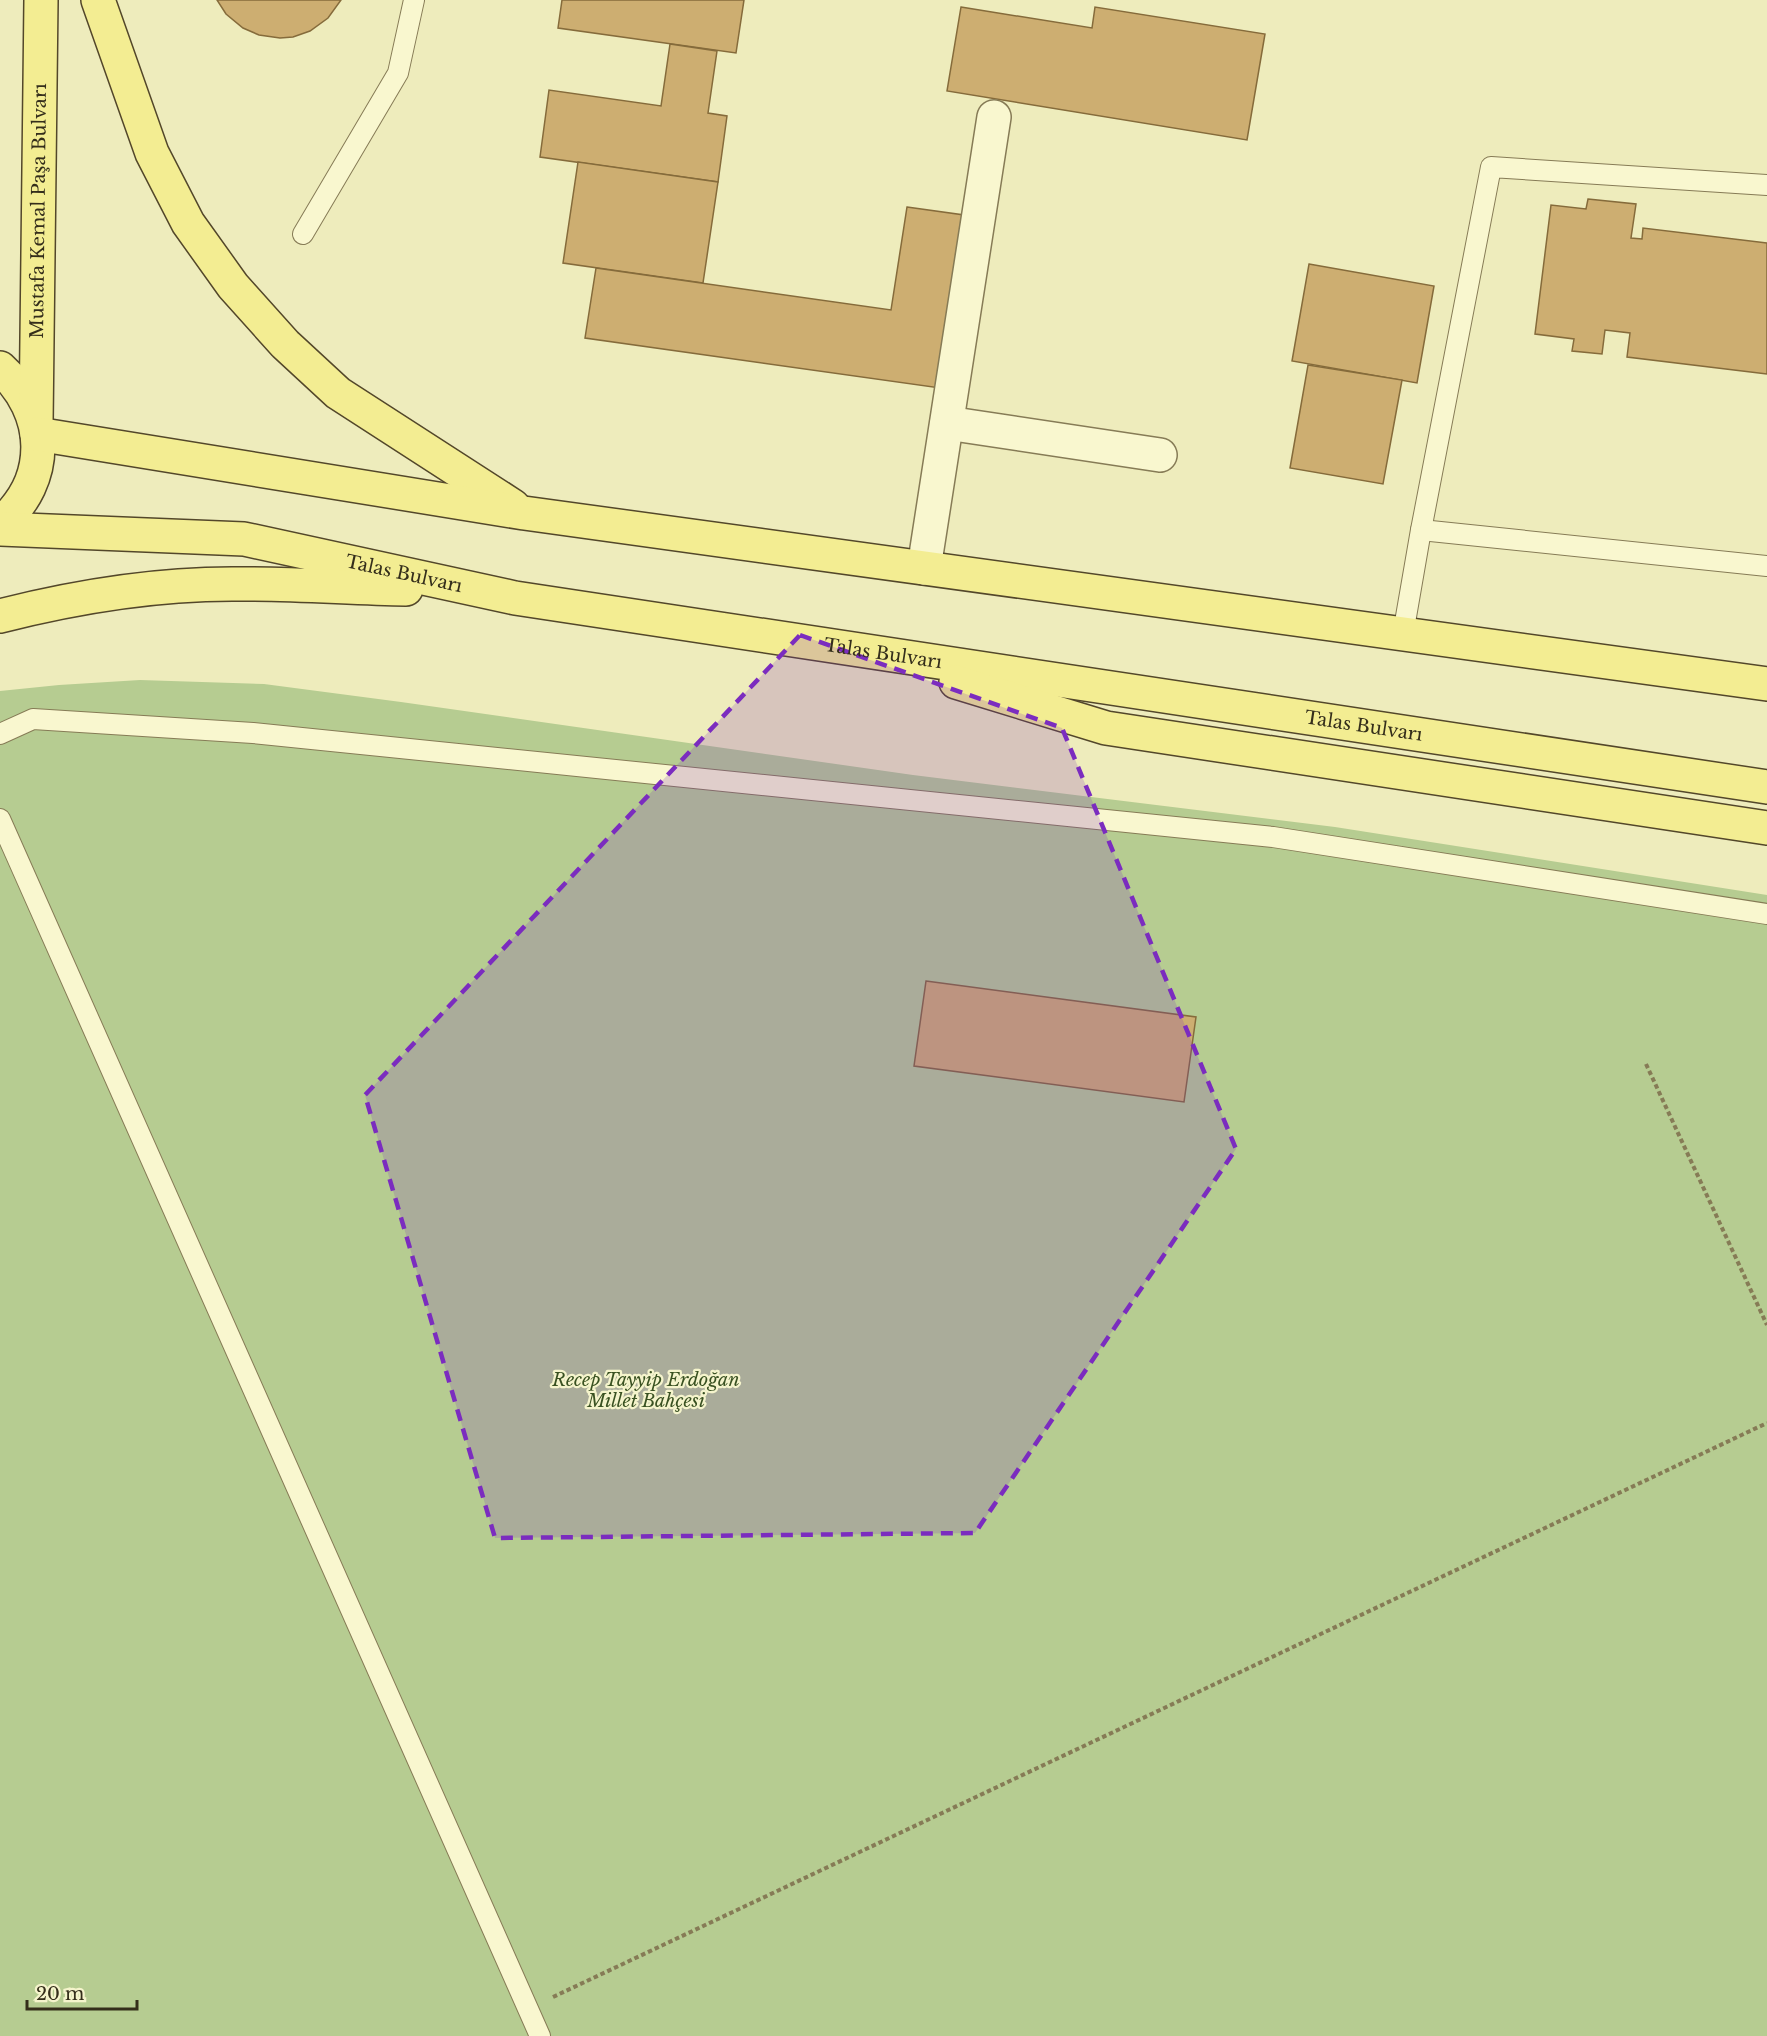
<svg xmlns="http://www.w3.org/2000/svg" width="1767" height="2036" viewBox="0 0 1767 2036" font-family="'Libre Baskerville',serif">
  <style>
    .green { fill: #b6cc91 }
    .building { fill: #cdae71; stroke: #856b3b; stroke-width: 1.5 }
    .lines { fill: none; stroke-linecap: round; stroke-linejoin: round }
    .service-casing { stroke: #867b56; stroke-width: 22 }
    .minor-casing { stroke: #867b56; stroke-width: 36 }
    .primary-casing { stroke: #53472a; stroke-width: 36 }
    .path { stroke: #867b56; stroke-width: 4; stroke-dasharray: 4.5 3; stroke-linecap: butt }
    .service { stroke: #f9f7cf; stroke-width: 20 }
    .minor { stroke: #f9f7cf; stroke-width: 33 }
    .primary { stroke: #f3ed92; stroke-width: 33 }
    .marked { fill: #7b2cbf; fill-opacity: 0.2; stroke: #7b2cbf; stroke-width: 4.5; stroke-dasharray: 12 8; stroke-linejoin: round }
    .labels { text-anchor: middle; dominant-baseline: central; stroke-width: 4.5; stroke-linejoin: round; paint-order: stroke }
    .street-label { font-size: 18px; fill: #342e1b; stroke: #f5f4cc }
    .park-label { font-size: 18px; font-style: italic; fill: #395121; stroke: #f5f4cc }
  </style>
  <rect width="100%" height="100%" fill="#eeecbc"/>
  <path class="green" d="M140 680 264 684 401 702 913 775 1335 827 1767 895V2036H0V691L59 685Z"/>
  <g class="building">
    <path d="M217 0H341L328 18 310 31 293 37 280 38 259 35 243 28 226 14Z"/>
    <path d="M562 0H744L736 53 558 28Z"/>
    <path d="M961 7 1092 28 1095 7 1265 34 1247 140 947 91Z"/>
    <path d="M670 44 717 51 708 113 727 116 718 182 540 157 549 90 661 106Z"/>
    <path d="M578 162 718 182 703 283 563 263Z"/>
    <path d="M1588 199 1636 204 1631 238 1642 239 1643 228 1767 243V374L1627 357 1630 333 1605 330 1602 354 1572 351 1574 339 1535 334 1551 205 1586 209Z"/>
    <path d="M907 207 964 215 940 388 585 338 596 268 891 310Z"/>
    <path d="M1309 264 1434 286 1417 383 1292 361Z"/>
    <path d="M1308 365 1402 380 1383 484 1290 468Z"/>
    <path d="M926 981 1196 1017 1184 1102 914 1066Z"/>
  </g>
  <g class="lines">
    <defs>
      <g id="service">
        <path d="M303 234 398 73 414 0"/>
        <path d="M1421 530 1767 566"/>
        <path d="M1403 634 1421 530 1491 167 1767 185"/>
        <path d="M0 734 33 719 253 733 1273 837 1767 914"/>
        <path d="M0 819 540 2036"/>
      </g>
      <g id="minor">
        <path d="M947 423 1160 455"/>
        <path d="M924 568 994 117"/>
      </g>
      <g id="primary">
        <path d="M98 0 152 153 188 223 233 286 285 344 338 393 513 506"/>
        <path d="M0 368C49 412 52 480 0 524"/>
        <path id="s1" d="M36 423 41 0"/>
        <path d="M37 434 524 513 1767 684"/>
        <path id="s2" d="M0 529 244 539 515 598 1767 787"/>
        <path d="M0 616C75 597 154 584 232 584 290 583 348 588 406 589"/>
        <path d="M956 682 1106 728 1767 828"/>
      </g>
    </defs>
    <use href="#service" class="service-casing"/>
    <use href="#minor" class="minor-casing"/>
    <use href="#primary" class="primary-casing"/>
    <g class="path">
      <path d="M1646 1064 1767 1325"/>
      <path d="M553 1997 1767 1423"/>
    </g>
    <use href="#service" class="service"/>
    <use href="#minor" class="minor"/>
    <use href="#primary" class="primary"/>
  </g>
  <path class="marked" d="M800 635 1062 728 1236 1149 975 1533 495 1538 365 1095Z"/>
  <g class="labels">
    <g class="street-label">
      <text stroke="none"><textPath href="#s1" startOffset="212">Mustafa Kemal Paşa Bulvarı</textPath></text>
      <text stroke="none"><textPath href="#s2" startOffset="408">Talas Bulvarı</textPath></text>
      <text stroke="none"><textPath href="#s2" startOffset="894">Talas Bulvarı</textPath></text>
      <text stroke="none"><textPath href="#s2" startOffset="1380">Talas Bulvarı</textPath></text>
    </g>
    <g class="park-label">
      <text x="646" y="1380">Recep Tayyip Erdoğan<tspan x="646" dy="21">Millet Bahçesi</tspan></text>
    </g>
  </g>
  <path d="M27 2000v9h110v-9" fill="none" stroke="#342e1b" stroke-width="3"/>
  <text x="36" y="2000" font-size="18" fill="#342e1b" stroke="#f5f4cc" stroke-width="4.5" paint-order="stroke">20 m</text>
</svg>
